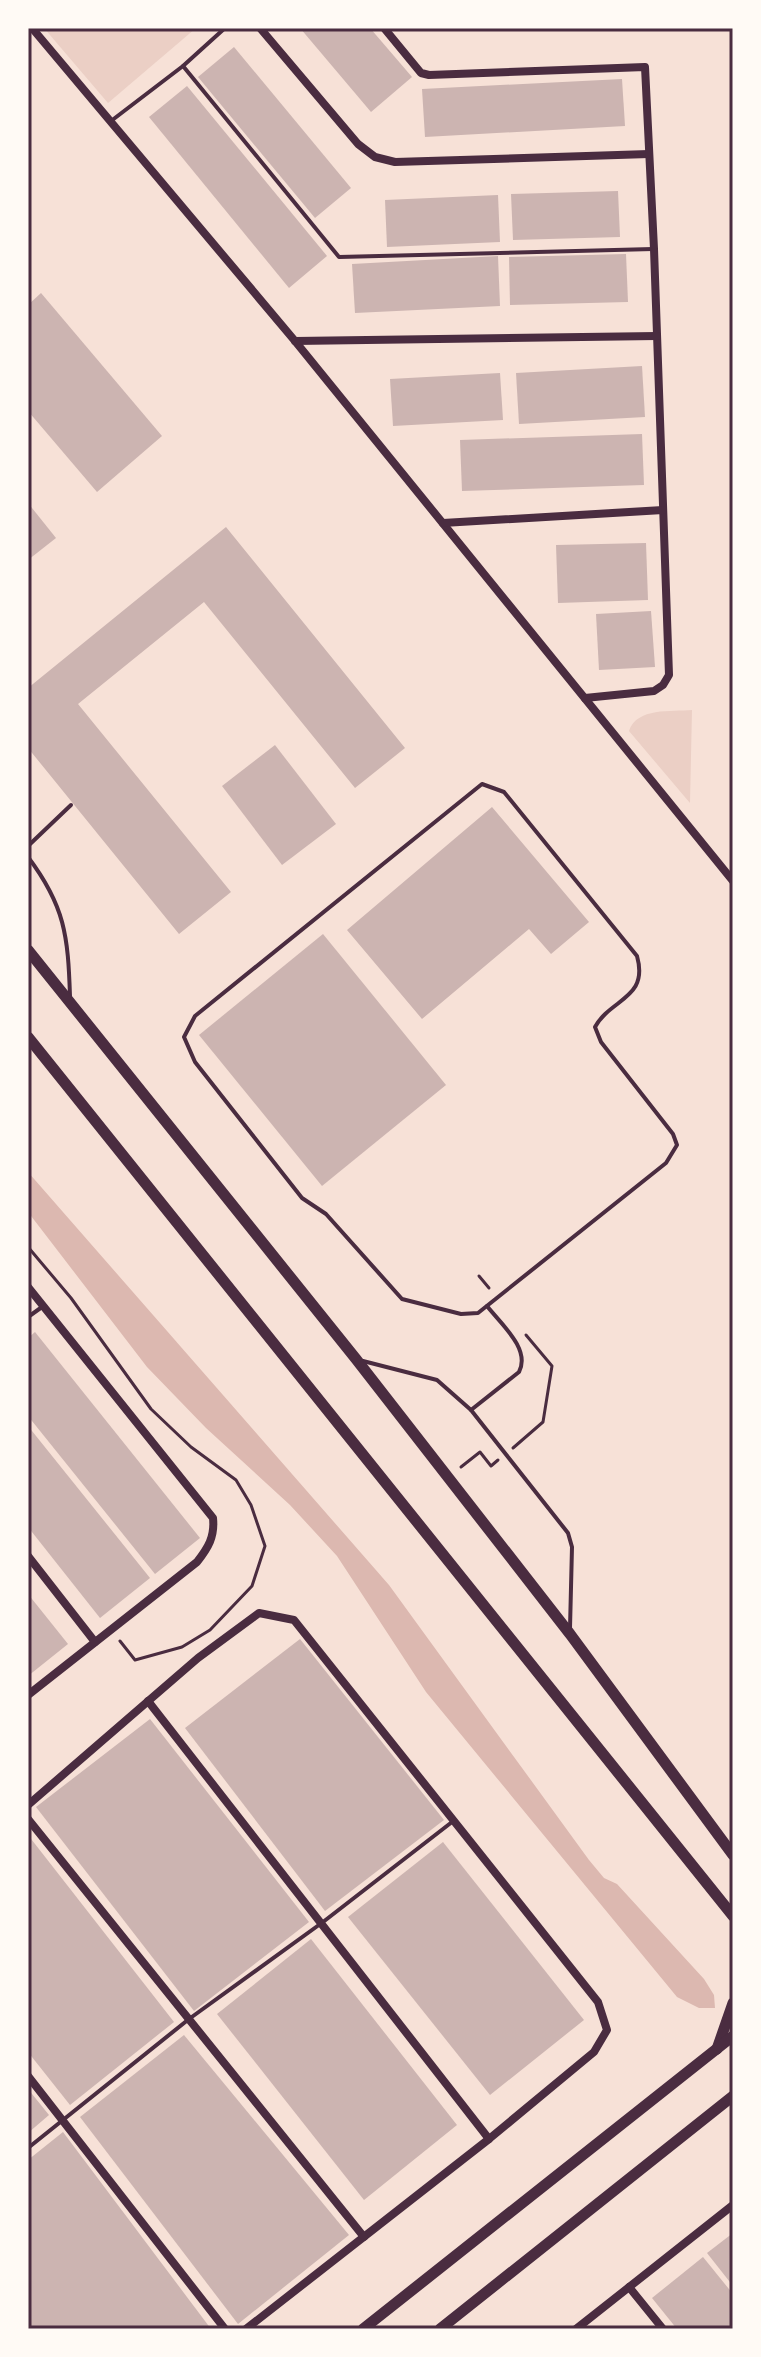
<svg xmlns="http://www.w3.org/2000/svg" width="761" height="2357" viewBox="0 0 761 2357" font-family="'Libre Baskerville',serif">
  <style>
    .green { fill: #ebcfc5 }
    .water { fill: #dcb8b0 }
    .building { fill: #ccb4b1 }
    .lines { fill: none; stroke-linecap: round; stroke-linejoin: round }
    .path { stroke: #4a2c40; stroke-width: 3 }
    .service { stroke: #4a2c40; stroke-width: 4 }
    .minor { stroke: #4a2c40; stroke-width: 8 }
    .tertiary { stroke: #4a2c40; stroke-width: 11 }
    .neatline { fill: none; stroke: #4a2c40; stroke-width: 3 }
  </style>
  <rect width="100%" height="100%" fill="#f7e1d7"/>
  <g class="green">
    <path d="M44 28H196L108 103Z"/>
    <path d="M692 710 690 803 629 731C637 707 671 712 692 710Z"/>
  </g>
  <path class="water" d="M28 1172 389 1585 589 1860 604 1878 617 1884 704 1979 714 1995 715 2008H699L677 1997 426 1692 337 1556 290 1505 206 1428 147 1367 28 1212Z"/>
  <g class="building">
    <path d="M300 28H370L412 77 371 112Z"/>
    <path d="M234 47 351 188 315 218 198 77Z"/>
    <path d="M622 79 625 126 425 137 422 89Z"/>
    <path d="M187 86 327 256 289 288 149 117Z"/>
    <path d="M618 191 620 237 513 240 511 194Z"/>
    <path d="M498 195 500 242 387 247 385 200Z"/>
    <path d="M626 254 628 302 510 305 509 257Z"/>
    <path d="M498 256 500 306 355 313 352 264Z"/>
    <path d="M41 293 162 436 97 492 28 411V305Z"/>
    <path d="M642 366 645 417 519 424 516 373Z"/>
    <path d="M500 373 503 420 393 426 390 379Z"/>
    <path d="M642 434 644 485 462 491 460 440Z"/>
    <path d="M28 503 56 538 28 560Z"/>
    <path d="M226 527 405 748 355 788 204 602 78 704 231 892 179 934 28 748V688Z"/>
    <path d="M646 543 648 600 558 603 556 545Z"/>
    <path d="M651 611 655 667 599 670 596 614Z"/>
    <path d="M275 745 336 824 282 865 222 786Z"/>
    <path d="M492 807 589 922 551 954 529 929 422 1019 347 930Z"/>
    <path d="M323 934 446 1085 322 1186 199 1035Z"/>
    <path d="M35 1332 200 1538 155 1574 28 1416V1338Z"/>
    <path d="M28 1426 150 1578 100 1618 28 1527Z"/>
    <path d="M28 1594 68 1644 28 1676Z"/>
    <path d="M300 1639 444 1820 325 1911 185 1728Z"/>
    <path d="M150 1719 309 1922 194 2011 36 1807Z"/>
    <path d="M28 1835 174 2022 70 2105 28 2052Z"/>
    <path d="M443 1842 584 2020 490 2095 348 1917Z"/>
    <path d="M311 1939 457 2125 364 2200 217 2014Z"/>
    <path d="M184 2035 349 2235 238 2324 80 2117Z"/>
    <path d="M28 2089 49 2115 28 2133Z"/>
    <path d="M63 2132 211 2329H28V2160Z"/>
    <path d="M733 2233V2286L707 2253Z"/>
    <path d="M703 2257 733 2294V2329H677L652 2298Z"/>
  </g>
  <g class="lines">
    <g class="path">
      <path d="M28 1247 71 1298 151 1409 191 1447 236 1480 251 1505 265 1546 252 1586 210 1630 182 1647 135 1660 120 1641"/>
      <path d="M479 1276 489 1288"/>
      <path d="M513 1448 543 1422 552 1366 526 1335"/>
      <path d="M461 1467 480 1452 491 1466 498 1460"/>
    </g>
    <g class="service">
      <path d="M183 66 339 257 653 249"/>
      <path d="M111 121 183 66 225 28"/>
      <path d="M482 784 504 792 637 956C649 999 611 998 595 1027L601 1042 673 1134 677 1145 666 1163 478 1313 461 1314 402 1299 326 1214 302 1198 195 1062 184 1037 195 1016Z"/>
      <path d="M28 846 71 805"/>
      <path d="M28 857C65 906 68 936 70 996"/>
      <path d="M28 1317 42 1307"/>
      <path d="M363 1361 437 1380 471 1410 568 1533 572 1547 570 1628"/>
      <path d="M471 1410 519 1372C531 1349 501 1324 487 1306"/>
      <path d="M28 2148 189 2019 323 1922 452 1822"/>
    </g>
    <g class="minor">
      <path d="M32 28 295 341 733 881"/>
      <path d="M260 28 358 144 375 157 395 162 649 154"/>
      <path d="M384 28 421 73 429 75 645 67 654 249 669 675 663 685 654 691 585 698"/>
      <path d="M295 341 657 336"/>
      <path d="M443 523 663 510"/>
      <path d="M28 1287 213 1518C215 1537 208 1548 197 1562L28 1695"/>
      <path d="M28 1556 95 1642"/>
      <path d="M148 1701 489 2139"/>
      <path d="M28 1805 198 1658 259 1613 294 1620 598 2002 607 2030 594 2052 489 2139 246 2329"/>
      <path d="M28 1819 364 2237"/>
      <path d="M28 2076 225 2329"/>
      <path d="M629 2287 663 2329"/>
      <path d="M576 2329 733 2205"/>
    </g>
    <g class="tertiary">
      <path d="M28 950 356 1359 570 1634 733 1855"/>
      <path d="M28 1037 733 1916"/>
      <path d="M717 2049 733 2003"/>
      <path d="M363 2329 733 2036"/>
      <path d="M440 2329 733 2096"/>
    </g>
  </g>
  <rect width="761" height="2357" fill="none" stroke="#fffaf5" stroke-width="60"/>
  <rect x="30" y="30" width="701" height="2297" class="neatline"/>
</svg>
